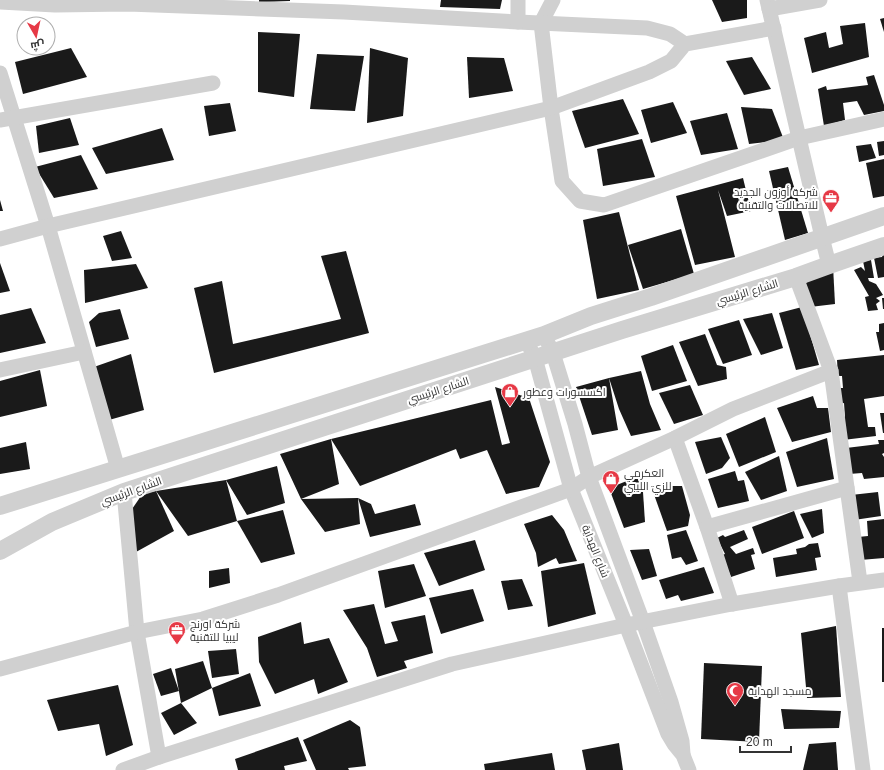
<svg xmlns="http://www.w3.org/2000/svg" width="884" height="770" viewBox="0 0 884 770" font-family="Helvetica,Cairo,sans-serif">
  <style>
    .building { fill: #1a1a1a }
    .lines { fill: none; stroke-linecap: round; stroke-linejoin: round }
    .minor { stroke: #d0d0d0; stroke-width: 15 }
    .tertiary { stroke: #d0d0d0; stroke-width: 18 }
    .labels { text-anchor: middle; dominant-baseline: central; stroke-width: 4; stroke-linejoin: round; paint-order: stroke }
    .poi-label { font-size: 11px; fill: #333; stroke: #fff; text-anchor: start }
    .street-label { font-size: 11px; fill: #333; stroke: #fff }
  </style>
  <rect width="100%" height="100%" fill="#fff"/>
  <g class="building">
    <path d="M259 0H290V1L259 2Z"/>
    <path d="M441 0H502L500 9 440 7Z"/>
    <path d="M712 0H747V18L722 22Z"/>
    <path d="M884 18V32L880 19Z"/>
    <path d="M865 23 869 57 812 73 804 38 826 32 829 48 843 44 840 26Z"/>
    <path d="M258 32 300 34 294 97 258 92Z"/>
    <path d="M71 48 87 77 23 94 15 62Z"/>
    <path d="M370 48 408 58 403 116 367 123Z"/>
    <path d="M317 54 364 56 355 111 310 109Z"/>
    <path d="M467 57 504 58 513 91 469 98Z"/>
    <path d="M752 57 771 89 744 95 726 61Z"/>
    <path d="M874 75 884 105V111L864 115 857 101 843 103 845 120 824 126 818 89 826 86 827 90 868 85 866 77Z"/>
    <path d="M623 99 639 134 585 148 572 111Z"/>
    <path d="M673 102 687 133 651 143 641 110Z"/>
    <path d="M230 103 236 131 209 136 204 106Z"/>
    <path d="M741 107 772 109 784 140 749 144Z"/>
    <path d="M727 113 738 149 701 155 690 121Z"/>
    <path d="M70 118 79 145 39 153 36 126Z"/>
    <path d="M162 128 174 160 106 174 92 148Z"/>
    <path d="M642 139 655 177 603 186 597 149Z"/>
    <path d="M884 141V155L879 156 877 142Z"/>
    <path d="M871 144 876 158 859 162 856 146Z"/>
    <path d="M81 155 98 189 54 198 35 167Z"/>
    <path d="M884 159V196L873 198 866 163Z"/>
    <path d="M788 167 808 233 785 240 769 171Z"/>
    <path d="M743 178 751 211 727 216 718 190 735 257 695 265 676 196Z"/>
    <path d="M0 200 3 211H0Z"/>
    <path d="M619 212 639 290 597 299 583 220Z"/>
    <path d="M681 229 694 274 643 289 628 245Z"/>
    <path d="M121 231 132 258 112 261 103 236Z"/>
    <path d="M346 251 369 333 214 373 194 288 222 281 233 344 341 319 321 256Z"/>
    <path d="M884 251V277L878 278 874 258 882 257Z"/>
    <path d="M871 260 874 278H868L869 281 876 284 883 295 876 298 880 301 876 304 878 310 868 311 865 297 869 296 854 270 861 267 865 271 863 261Z"/>
    <path d="M0 263 10 291 0 293Z"/>
    <path d="M136 264 148 288 85 303 84 270Z"/>
    <path d="M833 266 835 304 810 307 805 284 815 274Z"/>
    <path d="M882 298H884V309H883Z"/>
    <path d="M802 307 819 365 796 370 779 313Z"/>
    <path d="M31 308 46 343 0 353V315Z"/>
    <path d="M120 309 129 339 96 347 89 322 99 313Z"/>
    <path d="M772 313 783 348 761 355 743 319Z"/>
    <path d="M739 320 752 355 723 364 708 329Z"/>
    <path d="M884 323V350L880 351 876 332H879V324Z"/>
    <path d="M705 334 717 365 726 367 727 379 698 386 679 342Z"/>
    <path d="M673 345 687 381 652 391 641 356Z"/>
    <path d="M131 354 144 410 109 420 91 368Z"/>
    <path d="M884 355V396L864 399 868 427H875L876 436 843 440 840 415 845 417 844 403 840 404 838 388H843L842 376H838L837 360Z"/>
    <path d="M40 370 47 406 0 417V381Z"/>
    <path d="M641 371 650 404 661 430 631 436 619 409 609 378 618 430 592 435 576 387 609 378Z"/>
    <path d="M690 385 703 415 674 424 659 393Z"/>
    <path d="M495 387 529 398 550 462 539 487 506 494 487 450 460 459 456 449 360 486 331 439 491 400 502 445 510 443Z"/>
    <path d="M813 396 817 408H828L831 432 792 442 777 408Z"/>
    <path d="M880 413H884V433H883Z"/>
    <path d="M765 417 776 452 739 467 726 434Z"/>
    <path d="M721 437 730 458 722 468 706 474 695 442Z"/>
    <path d="M827 438 834 479 797 487 786 452Z"/>
    <path d="M331 439 339 484 301 499 358 498 371 504 375 514 415 504 421 525 370 537 358 498 360 524 325 532 301 499 280 454Z"/>
    <path d="M878 440H884V453L882 454 884 457V477L864 479 862 473 849 474 846 448 879 444Z"/>
    <path d="M26 442 30 469 0 474V448Z"/>
    <path d="M779 456 787 491 761 500 745 472Z"/>
    <path d="M277 466 285 503 247 515 226 480 237 521 188 536 156 491 226 480Z"/>
    <path d="M735 471 738 481 744 480 749 501 718 508 708 479Z"/>
    <path d="M637 477 643 492 645 522 624 528 609 488Z"/>
    <path d="M651 486H682L690 515 688 526 667 531Z"/>
    <path d="M156 491 174 531 136 552 128 515 143 493Z"/>
    <path d="M878 492 881 516 854 520 851 495Z"/>
    <path d="M822 509 824 533 812 538 800 514Z"/>
    <path d="M283 510 295 554 261 563 237 521Z"/>
    <path d="M794 511 804 538 762 554 752 527Z"/>
    <path d="M552 515 564 530 577 561 559 564 556 558 538 567 536 553 524 524Z"/>
    <path d="M884 519V558L860 560 858 537 868 536 867 521Z"/>
    <path d="M686 530 698 561 686 565 681 557 672 559 667 535Z"/>
    <path d="M744 530 748 539 730 547 736 554 753 548 755 554 751 555 755 569 731 577 722 555 725 554 717 538 723 535 725 537Z"/>
    <path d="M475 540 485 570 439 586 424 553Z"/>
    <path d="M818 543 821 557 815 558 817 570 776 577 773 558 797 554 796 549 805 547 809 544Z"/>
    <path d="M649 549 657 576 642 580 630 550Z"/>
    <path d="M584 563 596 614 548 627 541 571Z"/>
    <path d="M414 564 426 596 385 608 378 571Z"/>
    <path d="M704 567 714 593 681 601 678 595 666 599 659 580Z"/>
    <path d="M229 568 230 583 209 588V571Z"/>
    <path d="M522 579 533 606 508 610 501 581Z"/>
    <path d="M473 589 484 621 441 634 429 598Z"/>
    <path d="M374 604 385 644 398 641 391 622 425 615 433 653 404 661 407 668 377 677 367 648 343 610Z"/>
    <path d="M301 622 304 644 329 638 348 682 318 694 314 679 275 694 259 662 258 637Z"/>
    <path d="M836 626 841 697 807 698 801 633Z"/>
    <rect x="882" y="628" width="2" height="54"/>
    <path d="M236 649 239 674 212 678 208 651Z"/>
    <path d="M203 661 212 688 181 703 197 723 174 735 161 713 181 703 175 669Z"/>
    <path d="M704 663 762 666 759 742 701 739Z"/>
    <path d="M171 668 179 691 161 696 153 674Z"/>
    <path d="M250 673 261 706 219 716 212 688Z"/>
    <path d="M118 685 133 745 106 756 99 724 58 731 47 700Z"/>
    <path d="M781 709 841 711 839 728 784 729Z"/>
    <path d="M350 720 360 727 366 766 348 768 349 770H316L303 740Z"/>
    <path d="M298 737 307 761 284 766 285 770H238L235 759Z"/>
    <path d="M836 742 838 770H803L809 744Z"/>
    <path d="M619 743 623 770H586L582 750Z"/>
    <path d="M552 753 555 770H485L484 764Z"/>
  </g>
  <g class="lines">
    <g class="minor">
      <path d="M553 0 541 23 551 108 562 181 580 201 604 205 799 138 884 119"/>
      <path d="M767 0 822 237 829 265"/>
      <path d="M0 2 55 5 128 4 237 8 344 12 518 22 647 28 670 34 685 44"/>
      <path d="M769 9 820 0"/>
      <path d="M518 22V0"/>
      <path d="M0 73 48 226 118 469"/>
      <path d="M0 120 213 83"/>
      <path d="M0 239 48 226 551 108 649 72 671 61 685 44 774 28"/>
      <path d="M796 277 831 371 860 582"/>
      <path d="M544 335 553 353 575 424 589 477 643 622 671 702 682 741 683 754"/>
      <path d="M530 348 535 358 571 489 626 625 668 734 674 744 683 755 689 770"/>
      <path d="M0 370 84 352"/>
      <path d="M675 438 707 527 732 604"/>
      <path d="M124 492 137 632 159 757"/>
      <path d="M707 527 847 488"/>
      <path d="M839 586 863 770"/>
      <path d="M0 669 137 632 203 619 278 595 571 489 589 477 675 438 733 409 831 371"/>
      <path d="M123 770 159 757 452 664 626 625 732 604 839 586 884 580"/>
    </g>
    <g class="tertiary">
      <path d="M0 506 544 335 591 316 651 297 884 216"/>
      <path d="M0 551 52 522 124 492 622 330 796 277 829 265 884 246"/>
    </g>
  </g>
  <defs>
    <symbol id="office-pin" viewBox="-11 -11 22 30"><path d="M0 17L-7.5 6A9.5 9.5 0 1 1 7.5 6Z" fill="#e63946" stroke="#fff"/><path d="M-6-3h4V-5.5h4V-3h4V5H-6ZM-1-4.5V-3h2v-1.5ZM-6 0V1H6V0Z" fill="#fff"/></symbol>
    <symbol id="shop-pin" viewBox="-11 -11 22 30"><path d="M0 17L-7.5 6A9.5 9.5 0 1 1 7.5 6Z" fill="#e63946" stroke="#fff"/><path d="M-5-2.5h2.3a2.7 3.5 0 0 1 5.4 0H5L5.5 6h-11ZM-1.5-2.5h3a1.5 2.3 0 0 0-3 0Z" fill="#fff"/></symbol>
    <symbol id="mosque-pin" viewBox="-11 -11 22 30"><path d="M0 17L-7.5 6A9.5 9.5 0 1 1 7.5 6Z" fill="#e63946" stroke="#fff"/><path d="M3.5-4.9A6 6 0 1 0 3.5 4.9A5 5 0 1 1 3.5-4.9Z" fill="#fff"/></symbol>
  </defs>
  <g fill-rule="evenodd">
    <use href="#office-pin" x="821" y="188" width="20" height="27"/>
    <use href="#shop-pin" x="500" y="382" width="20" height="27"/>
    <use href="#shop-pin" x="601" y="469" width="20" height="27"/>
    <use href="#office-pin" x="167" y="620" width="20" height="27"/>
    <use href="#mosque-pin" x="725" y="681" width="20" height="27"/>
  </g>
  <g class="labels">
    <g class="poi-label">
      <text x="818" y="192" text-anchor="end">شركة أوزون الجديد<tspan x="818" dy="13">للاتصالات والتقنية</tspan></text>
      <text x="523" y="392">اكسسورات وعطور</text>
      <text x="624" y="473">العكرمي<tspan x="624" dy="13">للزي الليبي</tspan></text>
      <text x="190" y="624">شركة اورنج<tspan x="190" dy="13">ليبيا للتقنية</tspan></text>
      <text x="748" y="691">مسجد الهداية</text>
    </g>
    <g class="street-label">
      <text transform="translate(747 292) rotate(-17)">الشارع الرئيسي</text>
      <text transform="translate(438 390) rotate(-18)">الشارع الرئيسي</text>
      <text transform="translate(131 491) rotate(-20)">الشارع الرئيسي</text>
      <text transform="translate(596 551) rotate(68)">شارع الهداية</text>
    </g>
  </g>
  <g transform="translate(36 36) rotate(171)"><circle r="19" fill="#ffffff" stroke="#adadad"/>
  <path d="M0-3L7 15L0 10L-7 15Z" fill="#e63946"/>
  <text y="-6" font-size="11" font-weight="bold" text-anchor="middle" fill="#333333">ش</text>
  </g>
  <path d="M740 746v6h51v-6" fill="none" stroke="#333333" stroke-width="2"/>
  <text x="746" y="746" font-size="12" fill="#333333" stroke="#ffffff" stroke-width="3" paint-order="stroke">20 m</text>
</svg>
